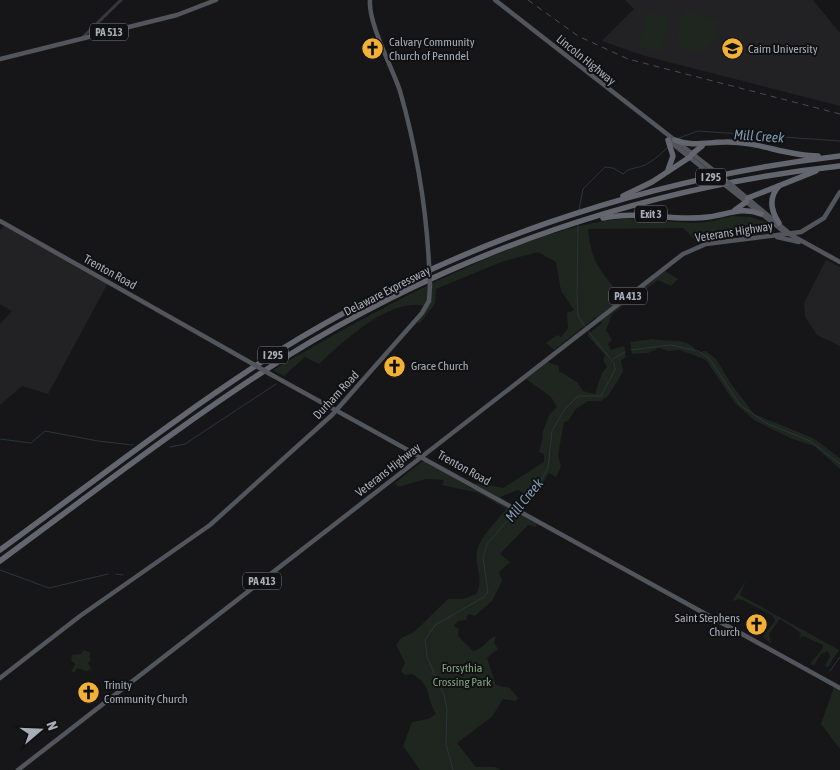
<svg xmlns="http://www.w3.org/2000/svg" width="840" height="770" viewBox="0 0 840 770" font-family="'Asap Condensed',sans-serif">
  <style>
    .built { fill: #222225 }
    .green { fill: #1e261f }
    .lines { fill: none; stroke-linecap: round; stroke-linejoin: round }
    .stream { stroke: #2c353c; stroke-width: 1 }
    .minor { stroke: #37383d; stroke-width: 3 }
    .major { stroke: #53555c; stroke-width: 4.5 }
    .highway { stroke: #63666e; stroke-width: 5.5 }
    .rail { stroke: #4a4c52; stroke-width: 1; stroke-dasharray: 6 5; stroke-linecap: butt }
    .major-bridge { stroke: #53555c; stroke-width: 4.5 }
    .labels { text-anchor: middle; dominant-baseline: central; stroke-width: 4; stroke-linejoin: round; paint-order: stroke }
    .shield { fill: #111113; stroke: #7b7e86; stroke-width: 1 }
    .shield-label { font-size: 11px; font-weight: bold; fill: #a8adb8 }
    .poi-label { font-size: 12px; fill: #a8adb8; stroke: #111113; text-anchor: start }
    .street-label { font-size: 12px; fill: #a8adb8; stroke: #111113 }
    .park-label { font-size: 12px; fill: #7fa381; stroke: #111113 }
    .water-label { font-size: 14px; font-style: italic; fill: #7f9bb3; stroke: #111113 }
  </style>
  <rect width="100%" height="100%" fill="#161618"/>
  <g class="built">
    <path d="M625 0H813L840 33V106L645 56 602 41 634 9Z"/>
    <path d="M5 226 108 283 48 394 22 386 0 405V324L12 311 0 304V230Z"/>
    <path d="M826 260 840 267V346L817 335 805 317 804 303Z"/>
  </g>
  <g class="green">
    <path d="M686 10 717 21C722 44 696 62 678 44 678 33 677 18 686 10Z"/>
    <path d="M647 12 670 17 661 53 639 47Z"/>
    <path d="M732 216 752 217 770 224 769 233 698 243 683 228 588 229C591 261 600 273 622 295L634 293 665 271 678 279 671 286 658 280 612 314 606 330 612 340 608 344 611 350 624 346 626 357 621 360 623 372 608 396 601 401H588L576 409 568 421 564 422 558 455 561 467 556 477 549 473 536 494 527 502 523 498 522 492 518 490 500 497 537 523 536 527 528 525 500 554 510 562 499 572 502 581 492 601 475 616 468 614 466 620 458 621 454 626 459 629 458 636 473 651C486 648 486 639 496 636L494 643 498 649 487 658 496 685 510 688 518 698 516 701 503 699 492 717 457 743 476 767H494L502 770H420L403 746 412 722 428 719 436 714C425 696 433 686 412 674L405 675 401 671 405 663 396 645 401 638 414 632 448 599H463L476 594C486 578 472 565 478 548 482 535 497 521 506 509L479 493 442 485 444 480 426 479 398 487 395 483 424 460 471 488 476 483 503 488 544 462V454L539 452 543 437 542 434 549 415 557 407 551 397 526 379 548 362 559 366V371L577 382 583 391 595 394 602 373 607 367 603 360 605 355 587 335 602 323 596 317 554 350 546 343 557 335 561 337 568 328 567 313 574 310 561 291 556 262 538 252 501 262 436 289 435 304 419 324 417 322 428 307C393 294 343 342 319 364L305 357 284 376 273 370C341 330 409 292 481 261 520 244 562 228 604 221 636 216 663 222 695 223 707 223 720 219 732 216Z"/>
    <path d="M653 339C668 343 688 336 697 352L706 351 716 359 732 385 754 414 813 438 840 458V469L814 446 790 438 754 420 735 403 706 360 680 350 668 351 659 348 648 353 632 354 630 342Z"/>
    <path d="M746 581 740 595 839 650 828 667 825 666 830 656 828 651 821 654 814 665 810 664 823 648V645L803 636 799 639 801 633 780 619 769 634 771 644 763 637 764 635 775 621 772 615 740 599 732 601Z"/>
    <path d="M84 650 91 653 89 657 91 659 88 664 92 669 86 671 77 668 75 672H71L75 664 71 660 72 655 81 654Z"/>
    <path d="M834 687 840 690V749L821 724Z"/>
  </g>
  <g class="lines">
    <g class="stream">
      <path d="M679 138 698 131 840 141"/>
      <path d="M579 210 583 189 605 167 613 168 623 174C630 167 636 169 645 165 653 161 661 154 668 147"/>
      <path d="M578 224 577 297 578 316 586 328"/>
      <path d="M631 350 670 345 698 351 709 358 740 405 766 423 810 441 840 464"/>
      <path d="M613 359 625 352"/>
      <path d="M0 439 31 443 45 431 98 441 133 445"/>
      <path d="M170 447 185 444 276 384"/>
      <path d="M518 509 533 493 548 468 552 431 564 410 578 396H601L615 370 614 363 588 331"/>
      <path d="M0 570 49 588 108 574"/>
      <path d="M116 574 123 575"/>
      <path d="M830 671 840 657"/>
      <path d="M453 770 446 744 447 708 444 695 427 657 425 640 435 625 484 597 488 592 483 558 487 544 515 512"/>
    </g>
    <path class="minor" d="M82 38 121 0"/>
    <g class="major">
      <path d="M370 0C368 23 392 67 400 91 416 147 426 206 429 264"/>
      <path d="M495 0 717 173"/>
      <path d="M0 59 177 15 216 0"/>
      <path d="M668 140 708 172"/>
      <path d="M725 185 782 230 840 262"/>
      <path d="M735 188 789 233"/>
      <path d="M0 221 253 364"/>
      <path d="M777 237 799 242"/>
      <path d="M270 374 840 688"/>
      <path d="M0 678 80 616 210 525 332 415 422 313 429 301 430 285"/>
      <path d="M18 770 683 254 706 244 801 232 824 218 840 192"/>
    </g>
    <g class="highway">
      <path d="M675 140C692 147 708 142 725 142 757 141 786 156 818 156"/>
      <path d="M692 154 702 146"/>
      <path d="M668 170 673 156 668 140"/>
      <path d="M779 186C768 198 771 211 779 223"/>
      <path d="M623 196 652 182 690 157"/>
      <path d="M748 198 816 171"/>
      <path d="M735 210 746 202"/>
      <path d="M603 218C641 210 672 222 708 217 727 215 741 206 761 214"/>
      <path d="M0 550C92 483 181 413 277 352 447 246 641 179 840 156"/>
      <path d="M0 561C95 491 189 418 289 355 455 252 646 187 840 166"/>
    </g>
    <path class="rail" d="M528 0 578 36 628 59 840 114"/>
    <g class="major-bridge">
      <path d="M708 172 725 185"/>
      <path d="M717 173 735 188"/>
      <path d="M429 264 430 285"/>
      <path d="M253 364 270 374"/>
    </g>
  </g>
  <defs>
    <symbol id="church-disc" viewBox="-11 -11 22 22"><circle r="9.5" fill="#f2b134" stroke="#111113"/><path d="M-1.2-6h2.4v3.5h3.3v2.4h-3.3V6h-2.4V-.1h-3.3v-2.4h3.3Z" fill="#111"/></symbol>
    <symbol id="university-disc" viewBox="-11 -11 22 22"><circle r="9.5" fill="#f2b134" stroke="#111113"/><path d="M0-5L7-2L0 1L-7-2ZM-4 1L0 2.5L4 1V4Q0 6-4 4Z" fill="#111"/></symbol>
  </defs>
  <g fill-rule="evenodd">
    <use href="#church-disc" x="360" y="36" width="25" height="25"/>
    <use href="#university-disc" x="720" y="36" width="25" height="25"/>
    <use href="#church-disc" x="382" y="354" width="25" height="25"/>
    <use href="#church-disc" x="744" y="612" width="25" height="25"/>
    <use href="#church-disc" x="76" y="680" width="25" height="25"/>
  </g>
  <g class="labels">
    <g class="shield">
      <rect x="90" y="23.5" width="38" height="17" rx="4"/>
      <rect x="696" y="168.5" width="30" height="17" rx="4"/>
      <rect x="635" y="205.5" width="32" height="17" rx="4"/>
      <rect x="609" y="287.5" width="38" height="17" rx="4"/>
      <rect x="258" y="346.5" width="30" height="17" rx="4"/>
      <rect x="243" y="572.5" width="38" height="17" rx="4"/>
    </g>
    <g class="shield-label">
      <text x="109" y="32">PA 513</text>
      <text x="711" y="177">I 295</text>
      <text x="651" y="214">Exit 3</text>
      <text x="628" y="296">PA 413</text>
      <text x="273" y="355">I 295</text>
      <text x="262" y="581">PA 413</text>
    </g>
    <g class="poi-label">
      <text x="389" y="42">Calvary Community<tspan x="389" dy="14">Church of Penndel</tspan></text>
      <text x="748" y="49">Cairn University</text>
      <text x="411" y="366">Grace Church</text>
      <text x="740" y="618" text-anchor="end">Saint Stephens<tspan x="740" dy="14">Church</tspan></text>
      <text x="104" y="685">Trinity<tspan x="104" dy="14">Community Church</tspan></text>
    </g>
    <g class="street-label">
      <text transform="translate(586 60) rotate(39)">Lincoln Highway</text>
      <text transform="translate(734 232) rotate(-9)">Veterans Highway</text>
      <text transform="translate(110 272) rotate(29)">Trenton Road</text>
      <text transform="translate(387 291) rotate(-27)">Delaware Expressway</text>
      <text transform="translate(336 395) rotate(-47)">Durham Road</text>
      <text transform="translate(464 468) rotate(29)">Trenton Road</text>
      <text transform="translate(388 470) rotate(-38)">Veterans Highway</text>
    </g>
    <g class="park-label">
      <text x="462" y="668">Forsythia<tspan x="462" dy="14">Crossing Park</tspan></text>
    </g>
    <g class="water-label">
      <text transform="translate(759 136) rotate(4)">Mill Creek</text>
      <text transform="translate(524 500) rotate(-51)">Mill Creek</text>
    </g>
  </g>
  <g transform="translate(40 730) rotate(71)" stroke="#111113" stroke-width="4" paint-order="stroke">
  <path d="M0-4L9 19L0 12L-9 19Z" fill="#a8adb8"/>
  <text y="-8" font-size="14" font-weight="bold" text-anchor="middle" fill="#a8adb8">N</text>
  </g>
</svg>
